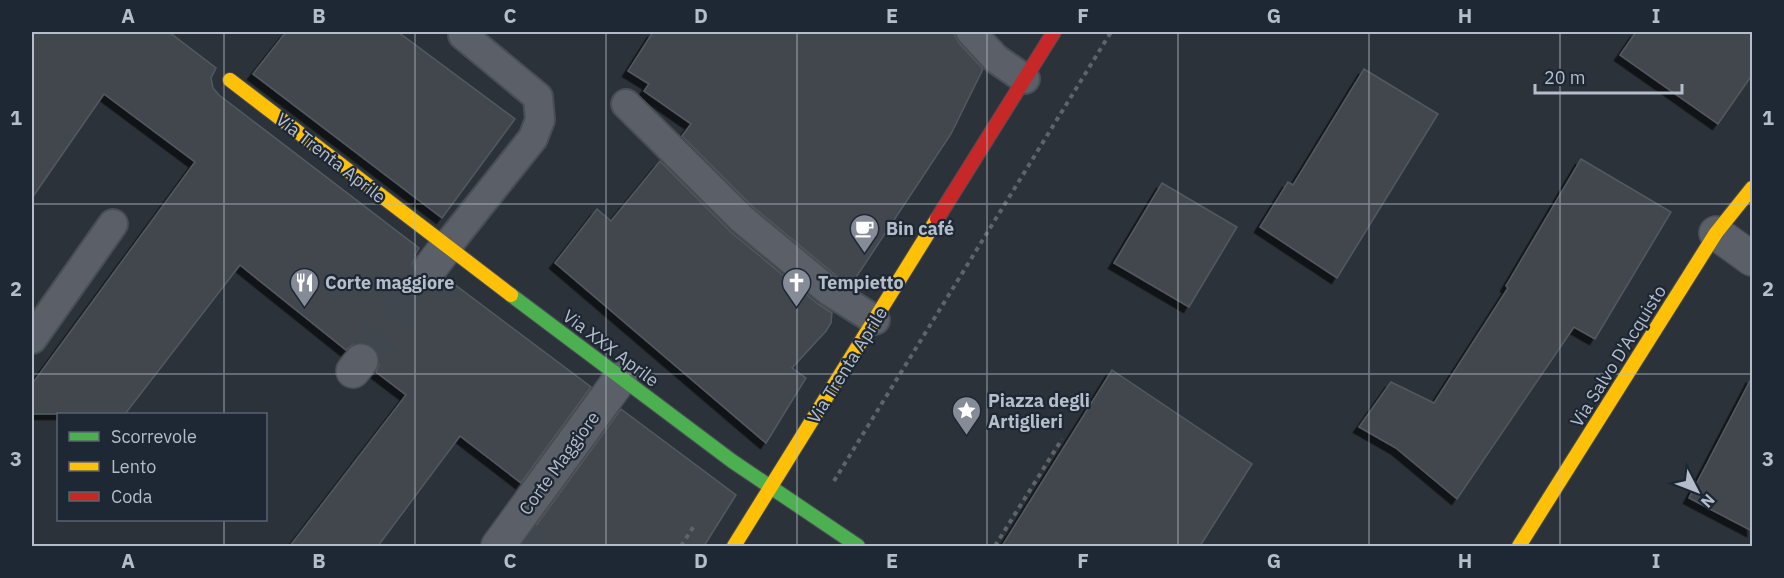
<svg xmlns="http://www.w3.org/2000/svg" width="1784" height="578" viewBox="0 0 1784 578" font-family="'IBM Plex Sans',sans-serif">
  <style>
    .building { fill: #42474e; stroke: #535961; stroke-width: 1.5; filter: url(#shadow) }
    .lines { fill: none; stroke-linecap: round; stroke-linejoin: round }
    .street-tunnel { stroke: #40474f; stroke-width: 33; stroke-dasharray: 33 16; stroke-linecap: butt }
    .lane-casing { stroke: #494e54; stroke-width: 32 }
    .street-casing { stroke: #494e54; stroke-width: 36 }
    .fast-casing { stroke: #494e54; stroke-width: 16 }
    .slow-casing { stroke: #494e54; stroke-width: 16 }
    .jam-casing { stroke: #494e54; stroke-width: 16 }
    .path { stroke: #5e646b; stroke-width: 4; stroke-dasharray: 4.5 4.5; stroke-linecap: butt }
    .lane { stroke: #5b5f67; stroke-width: 28 }
    .street { stroke: #5b5f67; stroke-width: 33 }
    .fast { stroke: #4caf50; stroke-width: 14 }
    .slow { stroke: #ffc107; stroke-width: 14 }
    .jam { stroke: #c62828; stroke-width: 14 }
    .grid { fill: none; stroke: #b5bdca; stroke-width: 1.5; stroke-opacity: 0.55 }
    .labels { text-anchor: middle; dominant-baseline: central; stroke-width: 4.5; stroke-linejoin: round; paint-order: stroke }
    .street-label { font-size: 18px; fill: #b5bdca; stroke: #1e2734 }
    .poi-label { font-size: 18px; font-weight: bold; fill: #b5bdca; stroke: #1e2734; text-anchor: start }
    .neatline { fill: none; stroke: #b5bdca; stroke-width: 2 }
    .grid-label { font-size: 20px; text-anchor: middle; font-weight: bold; fill: #b5bdca }
  </style>
  <defs>
    <filter id="shadow"><feDropShadow dx="-5.5" dy="5.5" stdDeviation="0" flood-color="#0009"/></filter>
  </defs>
  <rect width="100%" height="100%" fill="#2b3239"/>
  <g class="building">
    <path d="M32 32H169L216 68 211 78 213 88 219 95 419 248 415 255 416 256 412 265 414 274 419 282 429 286 439 284 446 278 591 387 521 483 460 436 378 546H290L406 395 376 372 379 364V355L372 346 363 342 355 343 346 350 240 265 125 414H32V384L195 162 104 94 32 198Z"/>
    <path d="M286 32H398L515 119 442 218 253 74Z"/>
    <path d="M653 32H955V36L959 43 983 69 951 134 851 285 839 278 753 207 682 136 691 124 644 91 649 84 628 71Z"/>
    <path d="M1636 32H1752V75L1718 124 1620 55Z"/>
    <path d="M1364 69 1438 114 1337 278 1260 227 1288 182 1293 185Z"/>
    <path d="M1581 159 1671 212 1595 339 1574 327 1457 499 1396 448 1359 427 1391 382 1434 403 1508 288 1506 286Z"/>
    <path d="M660 161 731 232 818 304 832 313 831 323 826 331 792 368 806 378 766 443 555 263 597 209 611 221Z"/>
    <path d="M1162 183 1237 227 1189 307 1114 263Z"/>
    <path d="M1112 370 1252 464 1200 546H1002Z"/>
    <path d="M1752 377V531L1689 498Z"/>
    <path d="M621 409 736 495 704 546H521Z"/>
  </g>
  <g class="lines">
    <g class="street-tunnel">
      <path d="M361 361 431 267"/>
      <path d="M511 529 539 546"/>
    </g>
    <defs>
      <g id="lane">
        <path d="M971 32 996 59 1025 79"/>
        <path d="M626 104 742 219 829 291 875 320"/>
        <path d="M447 246 533 138 540 120 538 97 463 35 464 32"/>
        <path d="M32 339 113 224"/>
      </g>
      <g id="street">
        <path d="M1716 233 1752 259"/>
        <path d="M431 267 447 246"/>
        <path d="M353 371 361 361"/>
        <path d="M498 546 620 379"/>
      </g>
      <path id="fast" d="M511 295 732 461 858 546"/>
      <g id="slow">
        <path d="M230 80 511 295"/>
        <path d="M734 546 937 219"/>
        <path d="M1519 546 1716 233 1752 188"/>
      </g>
      <path id="jam" d="M937 219 1054 32"/>
    </defs>
    <use href="#lane" class="lane-casing"/>
    <use href="#street" class="street-casing"/>
    <use href="#fast" class="fast-casing"/>
    <use href="#slow" class="slow-casing"/>
    <use href="#jam" class="jam-casing"/>
    <g class="path">
      <path d="M834 481 1111 32"/>
      <path d="M681 546 694 526"/>
      <path d="M995 546 1062 439"/>
    </g>
    <use href="#lane" class="lane"/>
    <use href="#street" class="street"/>
    <use href="#fast" class="fast"/>
    <use href="#slow" class="slow"/>
    <use href="#jam" class="jam"/>
  </g>
  <path class="grid" d="M224 32V414M415 32V546M606 32V546M797 32V546M987 32V546M1178 32V546M1369 32V546M1560 32V546M32 204H1752M32 374H1752M224 520V546"/>
  <defs>
    <symbol id="cafe-pin" viewBox="-11 -11 22 30"><path d="M0 17L-7.5 6A9.5 9.5 0 1 1 7.5 6Z" fill="#858c97" stroke="#1e2734"/><path d="M-5.5-4.5H6V0H3Q3 3.5 0 3.5H-2.5Q-5.5 3.5-5.5 0ZM3-3.2v2h1.7v-2ZM-6 4.5H4V6H-6Z" fill="#fff"/></symbol>
    <symbol id="restaurant-pin" viewBox="-11 -11 22 30"><path d="M0 17L-7.5 6A9.5 9.5 0 1 1 7.5 6Z" fill="#858c97" stroke="#1e2734"/><path d="M-5-6h1v4h1v-4h1v4h1v-4h1v5L-1.5 .5V6h-2V.5L-5-1ZM5-6V6H3V1.5H1.5Q1.5-4 5-6Z" fill="#fff"/></symbol>
    <symbol id="church-pin" viewBox="-11 -11 22 30"><path d="M0 17L-7.5 6A9.5 9.5 0 1 1 7.5 6Z" fill="#858c97" stroke="#1e2734"/><path d="M-1.2-6h2.4v3.5h3.3v2.4h-3.3V6h-2.4V-.1h-3.3v-2.4h3.3Z" fill="#fff"/></symbol>
    <symbol id="sight-pin" viewBox="-11 -11 22 30"><path d="M0 17L-7.5 6A9.5 9.5 0 1 1 7.5 6Z" fill="#858c97" stroke="#1e2734"/><path d="M0-6L1.8-2.2L6-1.7L2.9 1.2L3.7 5.4L0 3.3L-3.7 5.4L-2.9 1.2L-6-1.7L-1.8-2.2Z" fill="#fff"/></symbol>
  </defs>
  <g fill-rule="evenodd">
    <use href="#cafe-pin" x="848" y="212" width="33" height="45"/>
    <use href="#restaurant-pin" x="288" y="266" width="33" height="45"/>
    <use href="#church-pin" x="780" y="266" width="33" height="45"/>
    <use href="#sight-pin" x="950" y="394" width="33" height="45"/>
  </g>
  <g class="labels">
    <g class="street-label">
      <text transform="translate(331 158) rotate(38)">Via Trenta Aprile</text>
      <text transform="translate(611 348) rotate(37)">Via XXX Aprile</text>
      <text transform="translate(1618 356) rotate(-58)">Via Salvo D'Acquisto</text>
      <text transform="translate(847 365) rotate(-58)">Via Trenta Aprile</text>
      <text transform="translate(559 463) rotate(-54)">Corte Maggiore</text>
    </g>
    <g class="poi-label">
      <text x="886" y="228">Bin café</text>
      <text x="325" y="282">Corte maggiore</text>
      <text x="818" y="282">Tempietto</text>
      <text x="988" y="400">Piazza degli<tspan x="988" dy="21">Artiglieri</tspan></text>
    </g>
  </g>
  <rect width="1784" height="578" fill="none" stroke="#1e2734" stroke-width="66"/>
  <rect x="57" y="413" width="210" height="108" fill="#1e2734" stroke="#5a6370" stroke-width="1.5"/>
  <rect x="69" y="432" width="30" height="9" fill="#4caf50" stroke="#5a6370" stroke-width="1.5"/>
  <text x="111" y="443" font-size="18" fill="#b5bdca">Scorrevole</text>
  <rect x="69" y="462" width="30" height="9" fill="#ffc107" stroke="#5a6370" stroke-width="1.5"/>
  <text x="111" y="473" font-size="18" fill="#b5bdca">Lento</text>
  <rect x="69" y="492" width="30" height="9" fill="#c62828" stroke="#5a6370" stroke-width="1.5"/>
  <text x="111" y="503" font-size="18" fill="#b5bdca">Coda</text>
  <g transform="translate(1697 491) rotate(132)" stroke="#1e2734" stroke-width="4.5" paint-order="stroke">
  <path d="M0-4.5L10 22L0 15L-10 22Z" fill="#b5bdca"/>
  <text y="-9" font-size="16" font-weight="bold" text-anchor="middle" fill="#b5bdca">N</text>
  </g>
  <path d="M1535 84v9h147v-9" fill="none" stroke="#b5bdca" stroke-width="3"/>
  <text x="1544" y="84" font-size="18" fill="#b5bdca" stroke="#1e2734" stroke-width="4.5" paint-order="stroke">20 m</text>
  <rect x="33" y="33" width="1718" height="512" class="neatline"/>
  <g class="grid-label">
    <text x="128" y="23">A</text>
    <text x="319" y="23">B</text>
    <text x="510" y="23">C</text>
    <text x="701" y="23">D</text>
    <text x="892" y="23">E</text>
    <text x="1083" y="23">F</text>
    <text x="1274" y="23">G</text>
    <text x="1465" y="23">H</text>
    <text x="1656" y="23">I</text>
    <text x="16" y="125">1</text>
    <text x="1768" y="125">1</text>
    <text x="16" y="296">2</text>
    <text x="1768" y="296">2</text>
    <text x="16" y="466">3</text>
    <text x="1768" y="466">3</text>
    <text x="128" y="568">A</text>
    <text x="319" y="568">B</text>
    <text x="510" y="568">C</text>
    <text x="701" y="568">D</text>
    <text x="892" y="568">E</text>
    <text x="1083" y="568">F</text>
    <text x="1274" y="568">G</text>
    <text x="1465" y="568">H</text>
    <text x="1656" y="568">I</text>
  </g>
</svg>
